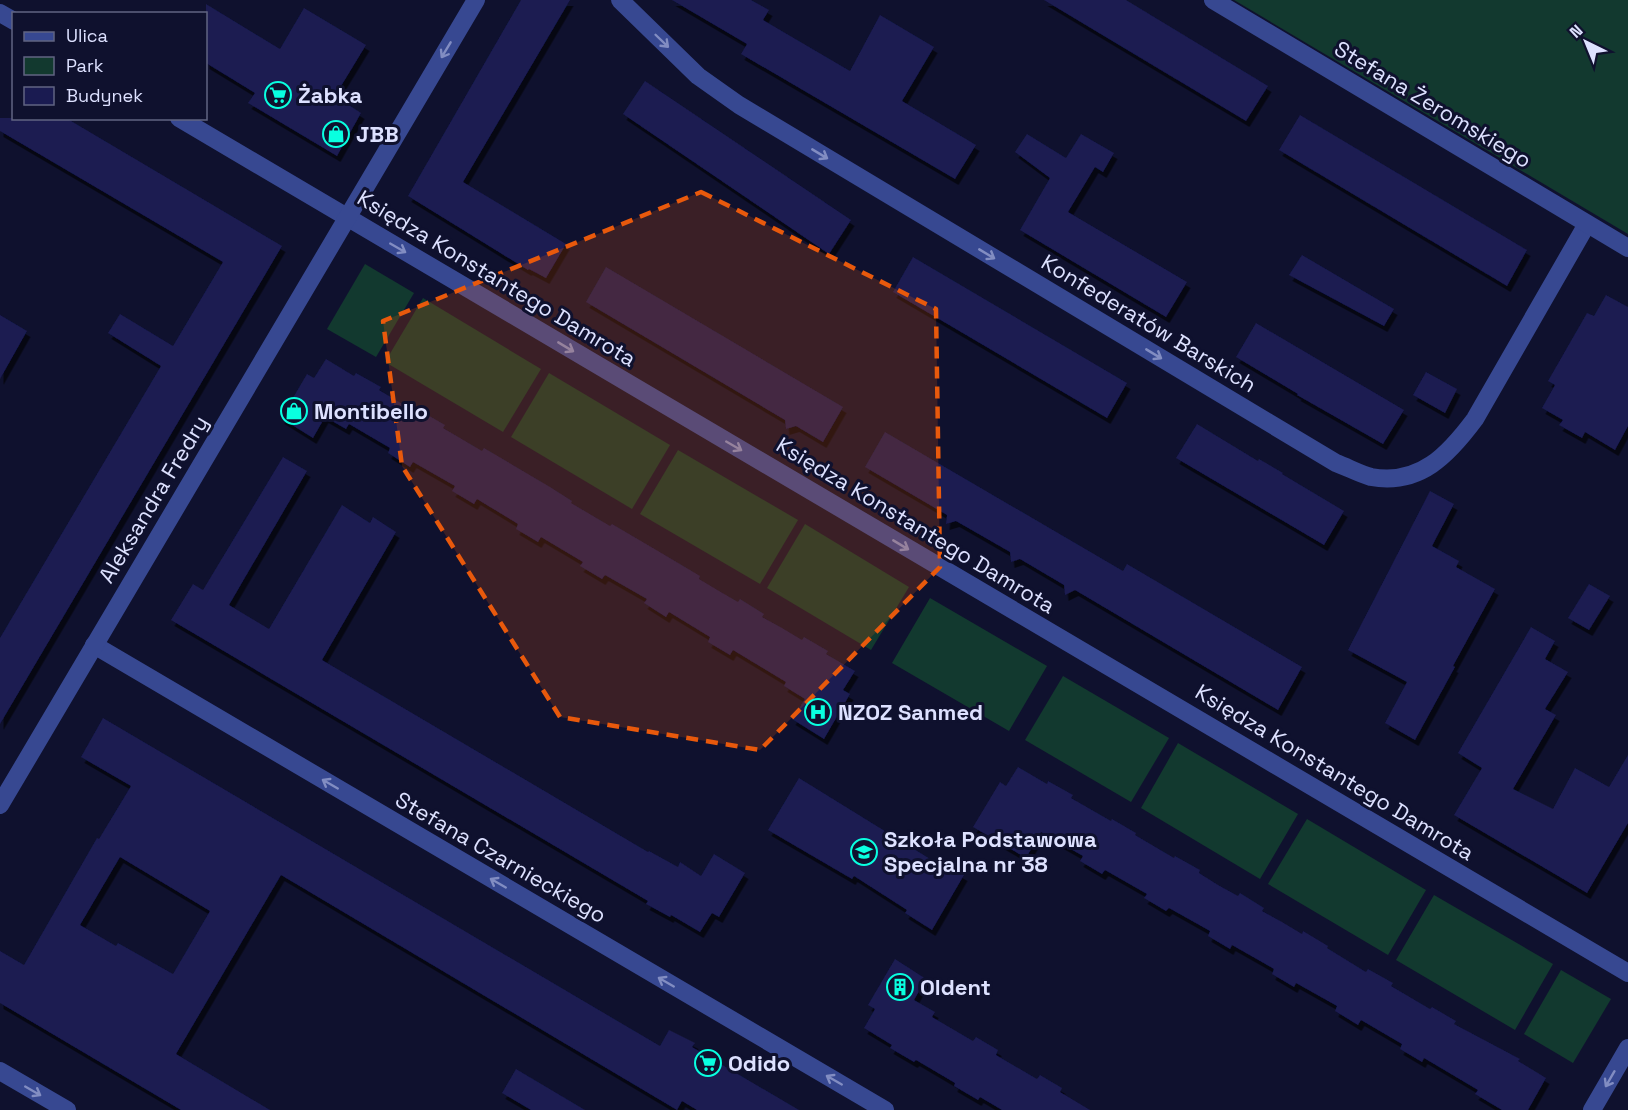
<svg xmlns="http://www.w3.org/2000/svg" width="1628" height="1110" viewBox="0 0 1628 1110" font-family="'Space Grotesk',sans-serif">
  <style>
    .green { fill: #12392f }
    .building { fill: #1a1b51; fill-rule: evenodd; filter: url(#shadow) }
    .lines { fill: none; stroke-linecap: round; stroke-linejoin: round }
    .minor { stroke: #374891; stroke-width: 18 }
    .oneway { stroke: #828dc2 }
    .marked { fill: #e8590c; fill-opacity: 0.2; stroke: #e8590c; stroke-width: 4.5; stroke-dasharray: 12 8; stroke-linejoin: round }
    .labels { text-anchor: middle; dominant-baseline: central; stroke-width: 6; stroke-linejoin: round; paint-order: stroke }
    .poi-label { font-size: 22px; font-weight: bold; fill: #dde1ff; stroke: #0f112e; text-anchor: start }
    .street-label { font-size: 22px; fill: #dde1ff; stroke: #0f112e }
  </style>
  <defs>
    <filter id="shadow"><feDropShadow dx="3.5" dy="6" stdDeviation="0" flood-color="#0009"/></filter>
  </defs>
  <rect width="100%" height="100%" fill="#0f112e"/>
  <g class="green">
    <path d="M1234 0H1628V234Z"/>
    <path d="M365 264 414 293 376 357 327 329Z"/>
    <path d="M423 298 541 369 503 432 385 362Z"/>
    <path d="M549 373 670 445 632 509 511 437Z"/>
    <path d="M678 450 798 520 760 584 640 514Z"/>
    <path d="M805 524 909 587 871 650 767 588Z"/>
    <path d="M930 598 1047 666 1009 731 892 663Z"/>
    <path d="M1063 676 1169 738 1131 802 1025 740Z"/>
    <path d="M1178 743 1298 814 1260 879 1141 808Z"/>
    <path d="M1307 819 1426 890 1388 955 1268 884Z"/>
    <path d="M1434 895 1553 964 1515 1030 1396 960Z"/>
    <path d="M1561 970 1611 999 1573 1063 1524 1034Z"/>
  </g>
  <g class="building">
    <path d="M521 0H570L463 182 566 244 546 278 529 269 528 270 408 196Z"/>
    <path d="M672 0H751L769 10 763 20 850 71 880 15 934 47 902 101 976 145 955 179 741 54 747 44Z"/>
    <path d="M1044 0H1126L1268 86 1246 121Z"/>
    <path d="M206 4 280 49 304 8 366 45 335 96 361 113 337 156 248 103 255 93 206 63Z"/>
    <path d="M645 81 851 220 829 254 623 114Z"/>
    <path d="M1300 115 1527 250 1507 286 1279 150Z"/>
    <path d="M0 118H66L282 246 0 724V638L161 366 108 333 120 314 173 346 223 262 0 131Z"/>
    <path d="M1027 134 1066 158 1081 134 1114 153 1103 172 1095 167 1068 212 1187 282 1166 317 1020 230 1050 178 1015 152Z"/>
    <path d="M1302 255 1394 309 1384 326 1289 275Z"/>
    <path d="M913 257 1127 383 1107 418 893 292Z"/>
    <path d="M606 267 843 407 823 442 796 426 786 429 785 420 586 302Z"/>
    <path d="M1606 295 1628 307V426L1615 450 1585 432 1582 438 1559 425 1563 420 1542 408 1555 385 1548 381 1587 313 1594 316Z"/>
    <path d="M0 315 27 331 0 379Z"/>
    <path d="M1256 323 1404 410 1383 444 1297 395 1298 394 1236 357Z"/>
    <path d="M326 359 354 376 356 373 381 387 379 390 399 402 418 413 419 410 445 425 443 428 482 451 484 448 550 487 572 501 571 503 610 526 612 524 658 551 700 576 699 579 719 591 738 602 740 599 764 614 762 617 782 628 802 640 804 637 828 651 826 654 855 671 843 690 850 694 824 739 792 719 805 699 784 686 786 682 733 650 730 655 708 642 710 637 669 612 666 617 644 603 647 599 605 575 602 579 580 566 583 562 541 537 538 542 516 529 518 524 477 499 474 504 452 491 455 486 413 462 410 467 388 453 390 448 349 424 346 429 325 417 313 438 281 418 307 374 314 378Z"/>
    <path d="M1426 372 1457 389 1445 413 1413 395Z"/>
    <path d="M1197 424 1258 461 1259 459 1283 473 1282 474 1344 511 1324 545 1176 458Z"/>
    <path d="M885 432 1123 571 1127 564 1302 667 1278 710 1075 590 1065 595 1064 585 1020 559 1011 562 1010 552 956 521 946 524 947 515 865 467Z"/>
    <path d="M283 457 307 471 229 605 269 629 342 505 370 523 373 517 396 532 322 660 648 852 649 851 678 867 680 862 701 876 714 854 745 873 719 917 712 913 700 932 671 915 670 917 646 904 648 901 171 620 193 584 203 590Z"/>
    <path d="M1430 491 1454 504 1432 546 1459 561 1456 567 1495 589 1453 666 1455 667 1415 740 1385 723 1407 682 1348 650Z"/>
    <path d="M1589 584 1610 596 1589 630 1568 618Z"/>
    <path d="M1531 627 1555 641 1545 659 1568 672 1545 709 1556 715 1513 789 1553 809 1575 768 1609 787 1628 755V823L1587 893 1454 815 1482 768 1458 753Z"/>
    <path d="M103 718 660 1046 669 1030 695 1043 692 1047 799 1110H697L682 1101 677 1110 281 875 176 1054 270 1110H181L0 1003V951L24 965 97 838 99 839 131 786 81 757ZM120 857 210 911 173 974 118 943 116 946 80 925Z"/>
    <path d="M1018 767 1047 784 1048 781 1073 795 1071 798 1111 821 1112 819 1136 833 1135 835 1174 858 1175 856 1200 870 1199 873 1218 885 1238 896 1240 893 1264 908 1262 911 1282 922 1302 934 1303 931 1328 946 1327 948 1366 972 1368 969 1393 983 1391 986 1430 1009 1432 1007 1456 1021 1454 1024 1520 1059 1518 1061 1546 1078 1528 1110H1502L1475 1094 1478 1090 1424 1058 1422 1062 1400 1049 1402 1044 1361 1020 1358 1025 1335 1011 1337 1006 1296 983 1294 987 1272 974 1274 969 1232 945 1230 949 1208 936 1210 931 1169 908 1166 911 1144 898 1147 894 1105 870 1102 874 1080 861 1083 856 1041 832 1026 858 973 827 1000 782 1006 786Z"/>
    <path d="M799 778 935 862 937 859 964 875 932 930 905 913 907 910 854 876 852 879 768 830Z"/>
    <path d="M895 959 926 979 914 1000 935 1012 932 1017 973 1041 976 1037 998 1050 996 1055 1037 1079 1040 1075 1062 1088 1060 1092 1090 1110H1002L980 1097 978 1100 954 1086 955 1083 916 1060 914 1062 890 1048 892 1045 864 1028 875 1009 868 1005Z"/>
    <path d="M516 1069 585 1110H531L502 1093Z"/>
  </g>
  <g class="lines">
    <g class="minor">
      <path d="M620 0 698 76 739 105 1336 463C1347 467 1360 474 1371 477 1420 486 1449 454 1475 419L1587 224"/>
      <path d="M1213 0 1628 248"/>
      <path d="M0 13 14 21"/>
      <path d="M179 118 1628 973"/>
      <path d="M94 645 885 1110"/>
      <path d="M0 805 476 0"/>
      <path d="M0 1071 67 1110"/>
      <path d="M1592 1110 1628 1048"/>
    </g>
  </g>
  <defs><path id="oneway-shaft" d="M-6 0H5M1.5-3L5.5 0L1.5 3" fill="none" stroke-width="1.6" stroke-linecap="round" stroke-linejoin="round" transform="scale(1.5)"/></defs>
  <g class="oneway">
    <use href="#oneway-shaft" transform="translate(662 41) rotate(44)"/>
    <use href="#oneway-shaft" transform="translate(446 50) rotate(121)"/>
    <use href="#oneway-shaft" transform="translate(820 154) rotate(31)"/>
    <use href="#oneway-shaft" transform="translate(398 248) rotate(30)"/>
    <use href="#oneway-shaft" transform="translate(987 254) rotate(31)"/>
    <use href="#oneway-shaft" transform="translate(566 347) rotate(31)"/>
    <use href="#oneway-shaft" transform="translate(1154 354) rotate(31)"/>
    <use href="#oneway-shaft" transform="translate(734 446) rotate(30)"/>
    <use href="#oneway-shaft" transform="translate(901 545) rotate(31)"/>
    <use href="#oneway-shaft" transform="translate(330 784) rotate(-150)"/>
    <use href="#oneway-shaft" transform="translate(498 883) rotate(-150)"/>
    <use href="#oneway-shaft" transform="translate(666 982) rotate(-150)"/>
    <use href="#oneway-shaft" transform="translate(1610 1079) rotate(120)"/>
    <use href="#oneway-shaft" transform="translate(834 1080) rotate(-150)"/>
    <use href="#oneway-shaft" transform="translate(33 1091) rotate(30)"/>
  </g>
  <path class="marked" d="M701 192 936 309 940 567 760 750 560 717 402 466 383 321Z"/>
  <defs>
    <symbol id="supermarket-ring" viewBox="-11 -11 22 22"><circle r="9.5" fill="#0f112e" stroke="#09ffe0" stroke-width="1.5"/><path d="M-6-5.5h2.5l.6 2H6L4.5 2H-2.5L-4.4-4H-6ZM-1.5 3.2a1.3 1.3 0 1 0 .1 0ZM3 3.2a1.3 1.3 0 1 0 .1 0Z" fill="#09ffe0"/></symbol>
    <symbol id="shop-ring" viewBox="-11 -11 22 22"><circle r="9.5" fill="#0f112e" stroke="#09ffe0" stroke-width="1.5"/><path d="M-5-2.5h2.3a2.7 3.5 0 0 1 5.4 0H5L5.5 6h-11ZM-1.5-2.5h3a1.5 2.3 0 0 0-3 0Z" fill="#09ffe0"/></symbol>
    <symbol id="hospital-ring" viewBox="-11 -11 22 22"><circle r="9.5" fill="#0f112e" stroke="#09ffe0" stroke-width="1.5"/><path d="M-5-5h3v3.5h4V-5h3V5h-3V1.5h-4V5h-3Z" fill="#09ffe0"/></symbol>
    <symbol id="school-ring" viewBox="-11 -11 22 22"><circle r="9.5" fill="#0f112e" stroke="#09ffe0" stroke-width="1.5"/><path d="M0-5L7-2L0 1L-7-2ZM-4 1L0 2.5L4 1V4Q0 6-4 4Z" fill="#09ffe0"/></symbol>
    <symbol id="building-ring" viewBox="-11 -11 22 22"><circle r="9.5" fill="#0f112e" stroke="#09ffe0" stroke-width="1.5"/><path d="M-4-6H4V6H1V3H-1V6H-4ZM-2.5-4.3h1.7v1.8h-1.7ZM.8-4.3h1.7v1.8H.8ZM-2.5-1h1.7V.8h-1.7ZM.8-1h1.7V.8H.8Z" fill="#09ffe0"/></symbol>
  </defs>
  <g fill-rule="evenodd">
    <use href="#supermarket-ring" x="263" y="80" width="30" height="30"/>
    <use href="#shop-ring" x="321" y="119" width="30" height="30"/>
    <use href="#shop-ring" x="279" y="396" width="30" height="30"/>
    <use href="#hospital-ring" x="803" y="697" width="30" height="30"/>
    <use href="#school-ring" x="849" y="837" width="30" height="30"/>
    <use href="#building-ring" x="885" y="972" width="30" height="30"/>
    <use href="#supermarket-ring" x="693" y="1048" width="30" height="30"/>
  </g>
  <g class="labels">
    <g class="poi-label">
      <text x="298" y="95">Żabka</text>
      <text x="356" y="134">JBB</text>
      <text x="314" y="411">Montibello</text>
      <text x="838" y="712">NZOZ Sanmed</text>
      <text x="884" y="839">Szkoła Podstawowa<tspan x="884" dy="25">Specjalna nr 38</tspan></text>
      <text x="920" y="987">Oldent</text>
      <text x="728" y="1063">Odido</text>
    </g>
    <g class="street-label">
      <text transform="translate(1433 104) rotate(31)">Stefana Żeromskiego</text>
      <text transform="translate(497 278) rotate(31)">Księdza Konstantego Damrota</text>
      <text transform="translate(1149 323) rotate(31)">Konfederatów Barskich</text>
      <text transform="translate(153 499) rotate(-59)">Aleksandra Fredry</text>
      <text transform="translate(916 525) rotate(31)">Księdza Konstantego Damrota</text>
      <text transform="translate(1335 772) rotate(31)">Księdza Konstantego Damrota</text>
      <text transform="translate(501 857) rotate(30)">Stefana Czarnieckiego</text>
    </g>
  </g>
  <rect x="12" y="12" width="195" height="108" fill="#0f112e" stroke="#616482" stroke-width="1.5"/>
  <rect x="24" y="32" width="30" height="9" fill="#374891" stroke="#616482" stroke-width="1.5"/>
  <text x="66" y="42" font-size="18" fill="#dde1ff">Ulica</text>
  <rect x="24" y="57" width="30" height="18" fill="#12392f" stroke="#616482" stroke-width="1.5"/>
  <text x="66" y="72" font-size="18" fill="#dde1ff">Park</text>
  <rect x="24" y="87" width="30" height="18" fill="#1a1b51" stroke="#616482" stroke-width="1.5"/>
  <text x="66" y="102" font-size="18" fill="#dde1ff">Budynek</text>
  <g transform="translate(1586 42) rotate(317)" stroke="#0f112e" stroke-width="4.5" paint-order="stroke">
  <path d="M0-4.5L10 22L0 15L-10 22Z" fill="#dde1ff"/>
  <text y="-9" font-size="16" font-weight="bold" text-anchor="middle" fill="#dde1ff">N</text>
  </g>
</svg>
